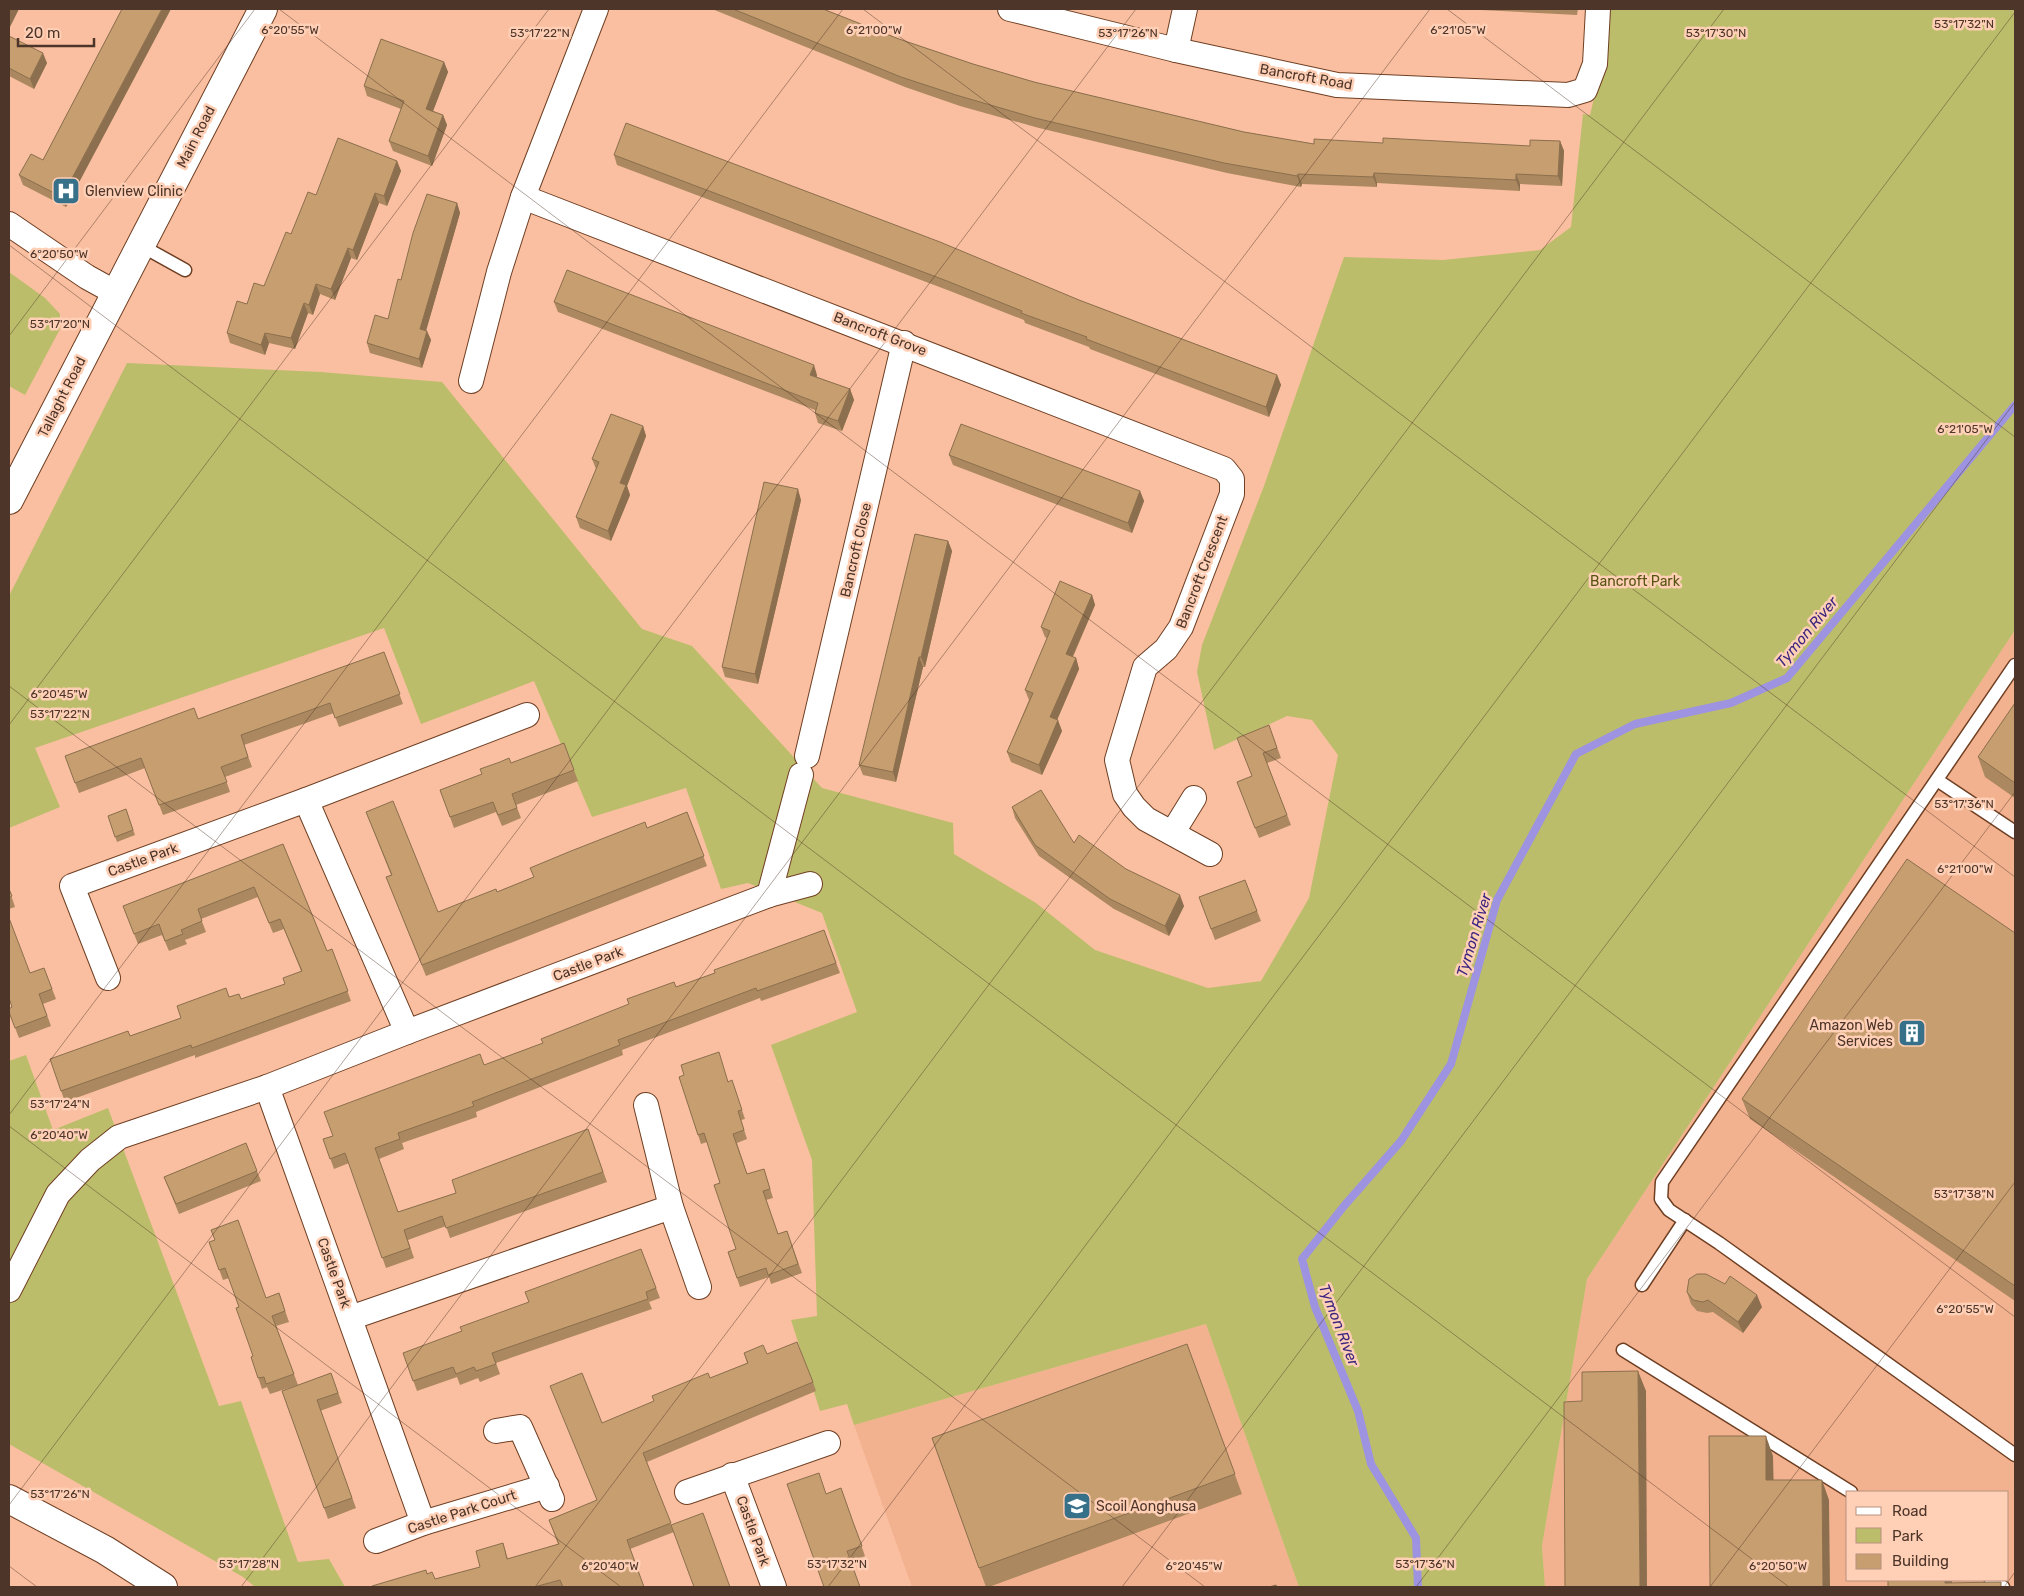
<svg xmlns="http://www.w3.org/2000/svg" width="2024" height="1596" viewBox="0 0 2024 1596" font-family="Rubik,sans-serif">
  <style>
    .built { fill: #f3b28f; fill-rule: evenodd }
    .green { fill: #bcbd6a }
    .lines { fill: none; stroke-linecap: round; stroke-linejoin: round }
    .stream { stroke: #9d93e0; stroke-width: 8 }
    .service-casing { stroke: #6f3f23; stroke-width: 15 }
    .minor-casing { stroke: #6f3f23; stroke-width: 26 }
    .tertiary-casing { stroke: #6f3f23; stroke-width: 30 }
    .service { stroke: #fff; stroke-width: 12 }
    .minor { stroke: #fff; stroke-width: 24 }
    .tertiary { stroke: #fff; stroke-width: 28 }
    .wall { fill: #ab885f }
    .shaded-wall { fill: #8b6f4e }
    .building { fill: #c79e6f; stroke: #8b6f4e }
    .ticks { fill: none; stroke: #4d3529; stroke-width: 1; stroke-opacity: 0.45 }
    .labels { text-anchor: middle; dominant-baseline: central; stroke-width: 5; stroke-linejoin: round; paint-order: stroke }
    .street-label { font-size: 14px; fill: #4d3529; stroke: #ffcfb6 }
    .poi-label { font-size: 14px; fill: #4d3529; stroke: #ffcfb6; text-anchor: start }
    .park-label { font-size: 14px; fill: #545411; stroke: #ffcfb6 }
    .water-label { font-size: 15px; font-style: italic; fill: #3c257e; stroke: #ffcfb6 }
    .ticks-label { font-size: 12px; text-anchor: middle; fill: #4d3529; stroke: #ffcfb6; stroke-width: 5; stroke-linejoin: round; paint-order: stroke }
  </style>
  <rect width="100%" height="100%" fill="#fabfa0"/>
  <g class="built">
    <path d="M2015 630V1587H1545L1542 1546 1587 1279ZM1848 1492H2008V1580H1848Z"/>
    <path d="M1206 1324 1299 1587H912L854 1425Z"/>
  </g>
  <g class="green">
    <path d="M1608 9H2015V630L1587 1279 1542 1546 1545 1587H1299L1206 1324 854 1425 847 1404 820 1411 791 1320 817 1316 812 1160 771 1045 857 1012 822 913 748 883 721 889 686 788 592 817 534 681 421 724 384 628 35 748 60 807 9 828V596L127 363 321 372 442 382 642 629 692 646 822 788 953 823 954 854 1036 903 1095 950 1208 988 1261 981 1309 898 1338 755 1312 720 1287 716 1214 750 1197 672 1202 645 1264 486 1344 257 1443 260 1540 250 1571 227 1583 114 1590 115 1601 69Z"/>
    <path d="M9 272 45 298 60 314V329L25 395 9 386Z"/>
    <path d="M26 1055 53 1130 108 1108 219 1406 241 1401 298 1562 329 1559 345 1587H255L243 1577 9 1444V1061Z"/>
  </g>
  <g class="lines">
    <path class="stream" d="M1418 1587 1416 1538 1371 1464 1358 1411 1315 1307 1302 1259 1344 1206 1401 1141 1451 1064 1497 900 1576 754 1635 724 1731 703 1787 678 2015 405"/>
    <defs>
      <g id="service">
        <path d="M140 245 185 270"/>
        <path d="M2015 665 1662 1182 1661 1199 1669 1210 1719 1243 2015 1455"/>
        <path d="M1937 780 2015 832"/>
        <path d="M1642 1285 1685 1220"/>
        <path d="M1623 1350 1851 1492"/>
        <path d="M1991 1580 2003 1587"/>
      </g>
      <g id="minor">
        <path d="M1010 9 1176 50 1337 85 1568 95 1585 90 1595 64 1598 9"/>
        <path d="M1176 50 1185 9"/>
        <path d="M523 197 1224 469 1232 479V494L1181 627 1166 649 1145 667 1117 760 1125 794 1134 807 1146 819 1210 854"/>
        <path d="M9 224 87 277 116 293"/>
        <path d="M471 381 499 272 523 197 596 9"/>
        <path d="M807 756 904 343"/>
        <path d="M306 800 407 1032"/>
        <path d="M1173 832 1194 798"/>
        <path d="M769 895 801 775"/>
        <path d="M108 978 72 886 306 800 527 715"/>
        <path d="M267 1087 423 1523"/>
        <path d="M646 1105 671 1207 699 1287"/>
        <path d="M9 1290 58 1194 90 1160 119 1137 267 1087 407 1032 769 895 810 884"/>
        <path d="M350 1318 671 1207"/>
        <path d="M496 1431 520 1427 552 1499"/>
        <path d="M732 1475 774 1587"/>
        <path d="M687 1492 828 1443"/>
        <path d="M376 1541 423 1523 547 1486"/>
      </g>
      <g id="tertiary">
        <path d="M9 500 263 9"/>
        <path d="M9 1499 105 1550 163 1587"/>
      </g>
    </defs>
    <use href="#service" class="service-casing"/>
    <use href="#minor" class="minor-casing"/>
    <use href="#tertiary" class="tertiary-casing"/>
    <use href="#service" class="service"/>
    <use href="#minor" class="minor"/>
    <use href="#tertiary" class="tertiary"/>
  </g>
  <g class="wall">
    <path d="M122 9 66 207 23 185 19 175 43 160Z"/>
    <path d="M712 9H823L899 39 973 64 1034 82 1244 132 1314 144 1383 143 1530 146 1560 141 1564 151 1562 186 1520 184V191L1377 183V187L1302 184 1301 187 1227 173 1039 128 960 106 905 87Z"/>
    <path d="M1461 9H1578L1577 15Z"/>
    <path d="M9 36 47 63 34 89 9 76Z"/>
    <path d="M444 62 448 72 433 111 443 115 447 125 432 166 393 151 389 141 401 109 367 96 364 86Z"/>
    <path d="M614 155 1079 300 1277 375 1281 385 1269 417 1090 349 1089 347 1025 323 1024 320 950 291 617 165Z"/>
    <path d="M397 161 401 171 387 206 379 203 357 260 351 258 335 300 320 294 313 315 308 313 295 349 269 343 265 355 230 343 227 333 247 304 264 286 291 234Z"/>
    <path d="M457 203 460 213 426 330 431 340 422 368 370 353 367 343 388 319 401 280Z"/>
    <path d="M554 302 817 375V377L850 389 854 400 842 431 818 423 815 413V410L558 312Z"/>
    <path d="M643 426 646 436 627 486 630 495 611 541 580 528 576 517 596 469 592 459Z"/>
    <path d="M949 455 1140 491 1144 501 1132 533 953 465Z"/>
    <path d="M801 500 758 684 725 677 722 667Z"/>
    <path d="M948 541 952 551 925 667H923L896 782 863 775 859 765Z"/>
    <path d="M1092 595 1095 605 1073 657 1076 658 1079 669 1057 720 1062 731 1042 775 1011 762 1007 752 1029 700 1025 690 1047 638 1045 637 1041 627Z"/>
    <path d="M384 652 403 704 339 727 334 713 244 745 252 767 225 777 230 792 163 815 145 768 79 793 65 756 198 719Z"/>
    <path d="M2015 703V798L1985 777 1978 757Z"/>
    <path d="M1269 725 1281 758 1267 763 1291 825 1259 838 1237 782 1252 776Z"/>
    <path d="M564 743 578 781 516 805 521 818 502 826 496 812 454 828 440 790Z"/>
    <path d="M1012 807 1074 843 1126 869 1184 906 1169 936 1114 909 1039 856 1015 818Z"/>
    <path d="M126 809 135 835 117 842 108 816Z"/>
    <path d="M366 812 438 912 497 892 534 877 647 828 687 812 707 866 426 976 386 877 391 875Z"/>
    <path d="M283 844 327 951 332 949 351 1001 195 1058V1055L65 1102 50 1059 130 1036 181 1018 229 997 241 999 285 984 301 971 284 929 273 933 258 897 201 919 206 932 185 940 187 944 169 951 162 935 138 944 123 906Z"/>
    <path d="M1245 880 1261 921 1215 940 1199 897Z"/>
    <path d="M9 889 15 907 9 909Z"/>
    <path d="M824 930 840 973 761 1001 760 998 622 1050 623 1055 476 1112 477 1117 402 1143 404 1149 379 1159 398 1212 456 1193 588 1129 607 1182 450 1238 446 1226 408 1240 414 1258 386 1268 349 1163 334 1169 323 1139 333 1136 484 1065 543 1043 676 987 715 973Z"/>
    <path d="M2015 933V1301L1750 1119 1742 1099Z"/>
    <path d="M44 968 56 999 43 1004 51 1026 19 1038 9 1012 30 973Z"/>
    <path d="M679 1077 729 1081 735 1089 745 1119 741 1120 747 1139 737 1143 747 1174 764 1169 773 1198 766 1200 778 1234 787 1231 802 1273 771 1284 769 1277 740 1287 728 1252 736 1249 720 1183 707 1142 701 1144Z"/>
    <path d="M246 1143 261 1181 179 1214 164 1177Z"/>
    <path d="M209 1242 266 1298 279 1293 289 1322 276 1326 298 1385 270 1394 267 1387 262 1389 251 1357 253 1356 239 1307 229 1278 223 1280Z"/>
    <path d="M641 1249 660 1298 649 1302 652 1309 496 1363 500 1374 480 1382 478 1378 460 1385 457 1377 417 1391 403 1353 462 1332 529 1302Z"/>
    <path d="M1687 1292 1762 1307 1743 1333 1713 1312 1707 1313 1697 1311 1691 1304Z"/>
    <path d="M1187 1344 1242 1494 989 1587H986L932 1438Z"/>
    <path d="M744 1353 767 1354 813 1382 816 1391 647 1462 674 1532 630 1549 644 1587H372L427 1573 435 1579 480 1567 503 1543 508 1559 558 1544 549 1520 597 1500 602 1423 747 1363Z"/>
    <path d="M331 1373 342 1403 320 1411 356 1508 328 1519 282 1391Z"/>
    <path d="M841 1488 865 1556 851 1562 826 1494Z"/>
  </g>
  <g class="shaded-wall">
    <path d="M10 9H19L9 29V11Z"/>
    <path d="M162 9H171L66 207 62 197Z"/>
    <path d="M43 53 47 63 34 89 30 79Z"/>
    <path d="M444 62 448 72 430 119 426 109Z"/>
    <path d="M443 115 447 125 432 166 428 156Z"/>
    <path d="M1560 141 1564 151 1562 186 1558 176Z"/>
    <path d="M397 161 401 171 387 206 384 196Z"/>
    <path d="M1374 173 1377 183V187L1373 177Z"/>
    <path d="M1298 174 1302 184 1301 187 1297 176Z"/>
    <path d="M1516 174 1520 184V191L1516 180Z"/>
    <path d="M375 193 379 203 357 260 353 250Z"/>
    <path d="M457 203 460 213 424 338 420 329Z"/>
    <path d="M348 248 351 258 335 300 331 289Z"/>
    <path d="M316 284 320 294 313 315 309 305Z"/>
    <path d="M304 303 308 313 295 349 291 338Z"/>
    <path d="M427 331 431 340 422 368 419 359Z"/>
    <path d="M265 333 269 343 265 355 261 345Z"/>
    <path d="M814 365 817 375 814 385 810 375Z"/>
    <path d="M1277 375 1281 385 1269 417 1266 407Z"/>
    <path d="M850 389 854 400 842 431 838 421Z"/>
    <path d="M643 426 646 436 627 486 630 495 611 541 608 531 620 483Z"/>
    <path d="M798 489 801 500 758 684 755 674Z"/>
    <path d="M1140 491 1144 501 1132 533 1128 523Z"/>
    <path d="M948 541 952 551 925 667 921 657Z"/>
    <path d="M1092 595 1095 605 1069 664 1066 654Z"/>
    <path d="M919 657 923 667 896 782 893 772Z"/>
    <path d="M1076 658 1079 669 1054 727 1050 717Z"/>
    <path d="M1058 720 1062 731 1042 775 1039 765Z"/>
    <path d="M1180 895 1184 906 1169 936 1165 926Z"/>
    <path d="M1757 1295 1762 1307 1743 1333 1738 1322Z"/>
    <path d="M1638 1371 1646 1391 1647 1587H1640Z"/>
    <path d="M1766 1436 1773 1456 1774 1500 1766 1480Z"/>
    <path d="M1822 1480 1829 1500 1830 1587H1823Z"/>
    <path d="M1945 1580H1952V1587L1945 1583Z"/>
  </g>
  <g class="building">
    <path d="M122 9H162L62 197 19 175 31 154 43 160Z"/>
    <path d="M733 9H823L899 39 973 64 1034 82 1244 132 1314 144V139L1383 143V138L1530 146V140L1560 141 1558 176 1516 174V180L1374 173 1373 177 1298 174 1297 176 1224 163 1035 118 956 95 901 77Z"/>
    <path d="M9 36 43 53 30 79 9 68Z"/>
    <path d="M381 39 444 62 426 109 443 115 428 156 389 141 404 101 364 86Z"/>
    <path d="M626 123 940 242 1079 300 1277 375 1266 407 1086 339 1087 337 1021 313 1022 311 947 281 614 155Z"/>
    <path d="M338 138 397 161 384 196 375 193 353 250 348 248 331 289 316 284 309 305 304 303 291 338 265 333 261 345 227 333 237 301 247 304 254 283 264 286 286 232 291 234 308 192 316 195Z"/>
    <path d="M427 194 457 203 420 329 427 331 419 359 367 343 375 315 388 319 398 279 401 280 413 233Z"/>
    <path d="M567 270 814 365 810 375 850 389 838 421 815 413 818 403 554 302Z"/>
    <path d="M611 414 643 426 620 483 626 485 608 531 576 517 599 462 592 459Z"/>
    <path d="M961 424 1140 491 1128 523 949 455Z"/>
    <path d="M764 482 798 489 755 674 722 667Z"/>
    <path d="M915 534 948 541 921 657H919L893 772 859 765Z"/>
    <path d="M1060 581 1092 595 1066 654 1076 658 1050 717 1058 720 1039 765 1007 752 1033 693 1025 690 1050 631 1041 627Z"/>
    <path d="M384 652 400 694 335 718 330 703 241 735 248 757 221 767 227 782 159 805 141 758 75 783 65 756 194 708 198 719Z"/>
    <path d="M2015 703V783L1978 757Z"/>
    <path d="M1269 725 1277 748 1263 753 1287 815 1255 828 1237 782 1252 776 1237 738Z"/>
    <path d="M564 743 574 770 512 794 517 808 498 815 493 802 450 817 440 790 482 774 480 769 500 762 509 758 511 763Z"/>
    <path d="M1041 790 1074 843 1079 835 1126 869 1180 895 1165 926 1110 899 1035 845 1012 807Z"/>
    <path d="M393 801 438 912 496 889 497 892 534 877 530 868 571 851 645 822 647 828 687 812 704 856 422 965 386 877 392 875 366 812Z"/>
    <path d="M126 809 133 830 115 837 108 816Z"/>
    <path d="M283 844 327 951 332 949 348 991 192 1048 191 1045 61 1091 50 1059 128 1031 130 1036 181 1018 177 1006 226 988 229 997 239 994 241 999 285 984 283 978 302 971 280 919 269 923 254 887 198 909 202 921 181 930 183 934 165 941 159 924 134 934 123 906Z"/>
    <path d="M1907 859 2015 933V1286L1742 1099Z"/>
    <path d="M1245 880 1257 911 1211 929 1199 897Z"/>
    <path d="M9 889 12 896 9 898Z"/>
    <path d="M9 918 30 973 44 968 52 989 39 994 47 1016 15 1028 9 1012V1009L12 1007 9 998Z"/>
    <path d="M824 930 836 963 757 991 756 988 618 1040 620 1045 472 1102 474 1106 398 1133 400 1139 375 1148 398 1212 456 1193 452 1180 588 1129 603 1172 446 1228 442 1216 404 1230 410 1248 382 1258 345 1153 330 1159 323 1139 333 1136 324 1112 480 1054 484 1065 543 1043 541 1039 629 1004 627 999 674 982 676 987 715 973 714 970Z"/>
    <path d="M719 1052 728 1082 732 1080 742 1110 738 1111 744 1130 733 1134 747 1174 764 1169 770 1189 763 1191 778 1234 787 1231 798 1264 768 1275 766 1268 737 1278 728 1252 736 1249 714 1185 720 1183 704 1133 698 1135 679 1077 684 1075 681 1065Z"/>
    <path d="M246 1143 257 1171 176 1204 164 1177Z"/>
    <path d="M238 1220 266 1298 279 1293 285 1311 272 1316 294 1374 266 1384 264 1377 258 1378 251 1357 253 1356 236 1308 239 1307 225 1268 219 1270 209 1242 215 1240 211 1230Z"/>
    <path d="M641 1249 656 1288 646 1292 648 1299 492 1353 496 1364 476 1371 474 1367 456 1374 453 1367 413 1381 403 1353 462 1331 460 1327 529 1302 525 1292Z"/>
    <path d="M1697 1274H1706L1725 1284 1730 1276 1757 1295 1738 1322 1708 1300 1703 1302 1693 1300 1687 1292 1689 1279Z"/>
    <path d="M797 1342 813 1382 643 1453 671 1523 627 1540 644 1587H563L560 1580 534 1587H372V1586L426 1570 427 1574 432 1572 435 1579 480 1567 476 1551 503 1543 507 1559 559 1544 549 1520 597 1500 550 1386 582 1373 602 1423 654 1401 652 1396 708 1373 710 1378 748 1363 744 1353 763 1345 767 1354Z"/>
    <path d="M1187 1344 1235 1474 979 1568 932 1438Z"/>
    <path d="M1638 1371 1640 1587H1565L1564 1402 1582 1401V1372Z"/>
    <path d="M331 1373 338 1393 317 1400 352 1498 324 1508 282 1391Z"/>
    <path d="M1709 1436H1766V1480H1822L1823 1587H1710Z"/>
    <path d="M819 1473 826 1494 841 1488 853 1522 862 1546 847 1551 860 1587H824L787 1484Z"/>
    <path d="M703 1513 730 1587H694L671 1525Z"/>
    <path d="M1888 1580H1945V1583L2001 1582V1587H1888Z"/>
    <path d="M1276 1585 1277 1587H1269Z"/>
  </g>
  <path class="ticks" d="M279 9 2015 1317M863 9 2015 877M1447 9 2015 437M9 245 1789 1587M9 336 255 9M9 686 1205 1587M9 725 549 9M9 1115 843 9M9 1126 621 1587M9 1505 1136 9M9 1566 37 1587M241 1587 1430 9M535 1587 1724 9M828 1587 2015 12M1122 1587 2015 402M1416 1587 2015 792M1710 1587 2015 1182M2004 1587 2015 1572"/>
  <defs>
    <symbol id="hospital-square" viewBox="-11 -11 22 22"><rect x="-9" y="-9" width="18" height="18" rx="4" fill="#377089" stroke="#ffcfb6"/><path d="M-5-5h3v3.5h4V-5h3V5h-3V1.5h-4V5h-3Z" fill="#fff"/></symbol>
    <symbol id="building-square" viewBox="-11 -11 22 22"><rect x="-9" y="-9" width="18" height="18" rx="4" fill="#377089" stroke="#ffcfb6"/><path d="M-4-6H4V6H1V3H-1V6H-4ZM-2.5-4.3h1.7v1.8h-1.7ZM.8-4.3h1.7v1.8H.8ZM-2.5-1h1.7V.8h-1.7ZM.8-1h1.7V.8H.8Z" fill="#fff"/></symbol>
    <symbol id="school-square" viewBox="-11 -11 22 22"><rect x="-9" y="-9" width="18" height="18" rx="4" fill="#377089" stroke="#ffcfb6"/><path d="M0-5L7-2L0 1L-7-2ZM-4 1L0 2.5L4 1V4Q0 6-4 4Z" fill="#fff"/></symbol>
  </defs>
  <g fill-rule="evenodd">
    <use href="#hospital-square" x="50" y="175" width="32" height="32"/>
    <use href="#building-square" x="1896" y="1017" width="32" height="32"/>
    <use href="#school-square" x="1061" y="1490" width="32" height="32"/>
  </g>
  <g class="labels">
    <g class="street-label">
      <text transform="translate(1306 77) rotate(10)">Bancroft Road</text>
      <text transform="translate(196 137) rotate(-63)">Main Road</text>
      <text transform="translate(880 334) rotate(21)">Bancroft Grove</text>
      <text transform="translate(62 397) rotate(-63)">Tallaght Road</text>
      <text transform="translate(856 550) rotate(-77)">Bancroft Close</text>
      <text transform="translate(1202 572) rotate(-69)">Bancroft Crescent</text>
      <text transform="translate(143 860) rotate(-20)">Castle Park</text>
      <text transform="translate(588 964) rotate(-21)">Castle Park</text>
      <text transform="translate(334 1273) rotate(70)">Castle Park</text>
      <text transform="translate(462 1512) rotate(-18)">Castle Park Court</text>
      <text transform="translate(753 1531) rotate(70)">Castle Park</text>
    </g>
    <g class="poi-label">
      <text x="85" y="191">Glenview Clinic</text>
      <text x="1893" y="1025" text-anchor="end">Amazon Web<tspan x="1893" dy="16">Services</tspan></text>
      <text x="1096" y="1506">Scoil Aonghusa</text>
    </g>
    <g class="park-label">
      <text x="1635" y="581">Bancroft Park</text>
    </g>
    <g class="water-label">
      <text transform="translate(1807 632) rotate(-50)">Tymon River</text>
      <text transform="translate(1474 935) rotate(-73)">Tymon River</text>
      <text transform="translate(1339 1325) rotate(69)">Tymon River</text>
    </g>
  </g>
  <g class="ticks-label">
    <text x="1964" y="28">53°17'32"N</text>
    <text x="290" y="34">6°20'55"W</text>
    <text x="874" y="34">6°21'00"W</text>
    <text x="1458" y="34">6°21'05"W</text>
    <text x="540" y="37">53°17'22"N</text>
    <text x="1128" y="37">53°17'26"N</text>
    <text x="1716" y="37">53°17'30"N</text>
    <text x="59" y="258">6°20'50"W</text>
    <text x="60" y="328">53°17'20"N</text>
    <text x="1965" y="433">6°21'05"W</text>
    <text x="59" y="698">6°20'45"W</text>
    <text x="60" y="718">53°17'22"N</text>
    <text x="1964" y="808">53°17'36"N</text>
    <text x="1965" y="873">6°21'00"W</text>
    <text x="60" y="1108">53°17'24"N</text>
    <text x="59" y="1139">6°20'40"W</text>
    <text x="1964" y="1198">53°17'38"N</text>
    <text x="1965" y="1313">6°20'55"W</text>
    <text x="60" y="1498">53°17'26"N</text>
    <text x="249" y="1568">53°17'28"N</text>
    <text x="837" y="1568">53°17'32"N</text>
    <text x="1425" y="1568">53°17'36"N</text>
    <text x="610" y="1570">6°20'40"W</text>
    <text x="1194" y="1570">6°20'45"W</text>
    <text x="1778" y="1570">6°20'50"W</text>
  </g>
  <rect width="2024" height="1596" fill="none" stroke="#4d3529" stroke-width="20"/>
  <rect x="1846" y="1491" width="162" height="90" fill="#ffcfb6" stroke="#b8917e"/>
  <rect x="1856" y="1507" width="25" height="8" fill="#ffffff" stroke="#b8917e"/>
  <text x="1892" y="1516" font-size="15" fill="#4d3529">Road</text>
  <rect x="1856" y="1528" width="25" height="15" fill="#bcbd6a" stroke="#b8917e"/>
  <text x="1892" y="1541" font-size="15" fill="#4d3529">Park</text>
  <rect x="1856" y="1554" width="25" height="15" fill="#c79e6f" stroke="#b8917e"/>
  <text x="1892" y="1566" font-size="15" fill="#4d3529">Building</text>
  <path d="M18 38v8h76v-8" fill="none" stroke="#4d3529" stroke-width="2.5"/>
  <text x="25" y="38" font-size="15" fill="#4d3529" stroke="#ffcfb6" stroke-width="4" paint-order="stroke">20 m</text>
</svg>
